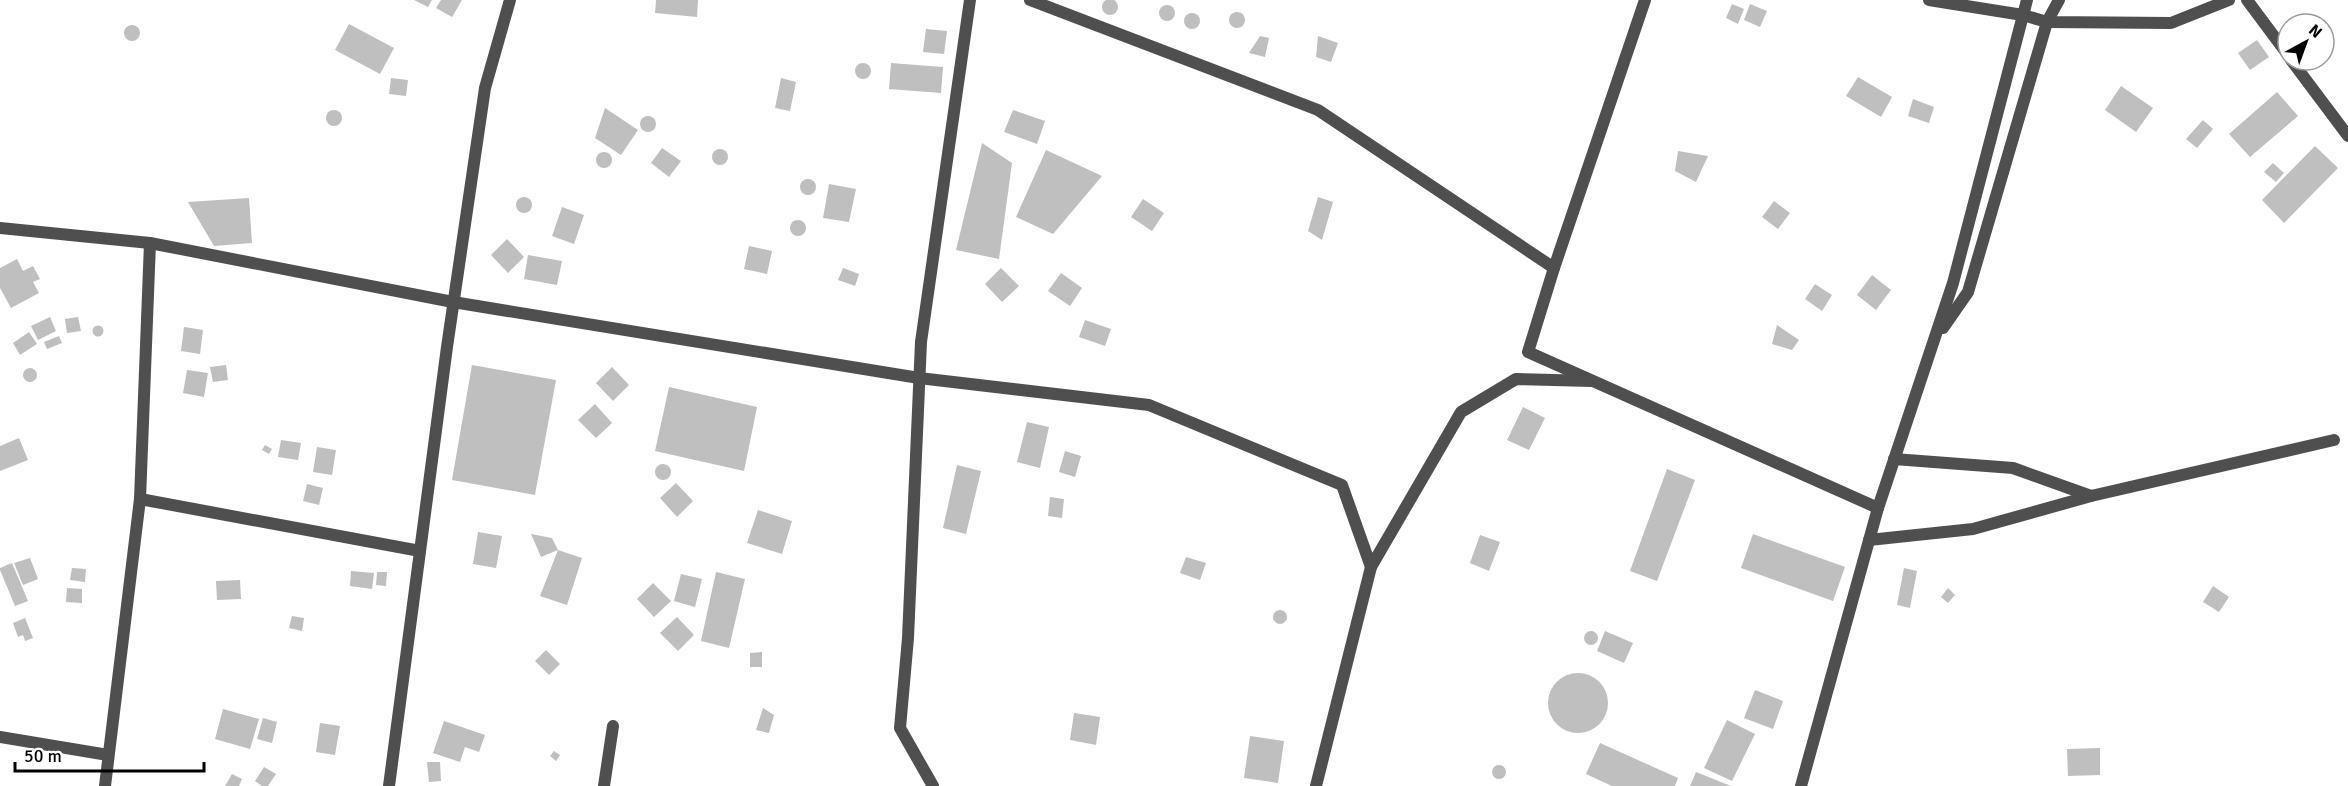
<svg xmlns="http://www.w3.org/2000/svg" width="2348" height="786" viewBox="0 0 2348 786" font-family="Signika,sans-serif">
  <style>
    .building { fill: #bfbfbf }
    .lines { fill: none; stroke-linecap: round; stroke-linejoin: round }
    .street { stroke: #4f4f4f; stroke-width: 12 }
  </style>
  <rect width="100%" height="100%" fill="#fff"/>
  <g class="building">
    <circle cx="1110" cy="7" r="8"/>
    <path d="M414 0H432L428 7Z"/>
    <path d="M441 0H462L452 17 436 8Z"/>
    <path d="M656 0H698L697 17 655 13Z"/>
    <path d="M1732 4 1744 9 1738 24 1726 18Z"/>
    <path d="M1750 4 1767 11 1760 27 1744 20Z"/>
    <circle cx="1167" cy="13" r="8"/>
    <circle cx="1237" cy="20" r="8"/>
    <circle cx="1192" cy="21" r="8"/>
    <path d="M349 24 394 48 380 74 335 50Z"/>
    <circle cx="132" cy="33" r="8"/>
    <path d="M926 29 947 31 944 54 923 52Z"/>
    <path d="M1260 36 1269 38 1265 57 1249 53Z"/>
    <path d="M1318 36 1338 43 1331 62 1316 57Z"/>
    <path d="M2257 40 2269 57 2250 70 2238 53Z"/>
    <path d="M891 63 943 67 941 93 889 89Z"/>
    <circle cx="863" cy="71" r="8"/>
    <path d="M1858 77 1892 97 1881 117 1846 96Z"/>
    <path d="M391 78 408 80 406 96 389 94Z"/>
    <path d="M781 78 796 82 790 111 775 108Z"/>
    <path d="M2121 86 2153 108 2136 132 2105 110Z"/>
    <path d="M2277 92 2298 116 2250 157 2229 134Z"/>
    <path d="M1913 99 1934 107 1929 123 1908 116Z"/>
    <path d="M605 108 638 130 621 155 595 138Z"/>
    <path d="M1013 110 1045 121 1037 144 1004 132Z"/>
    <circle cx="334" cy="118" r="8"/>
    <circle cx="648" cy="124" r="8"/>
    <path d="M2203 120 2213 129 2197 148 2186 139Z"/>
    <path d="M982 143 1012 163 999 259 956 250Z"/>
    <path d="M2315 146 2338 168 2284 223 2262 200Z"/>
    <path d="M662 148 681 161 669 177 651 163Z"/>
    <circle cx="720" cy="157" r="8"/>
    <path d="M1046 150 1102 176 1053 234 1016 217Z"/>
    <path d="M1678 151 1708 156 1696 182 1675 171Z"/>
    <circle cx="604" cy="160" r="8"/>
    <path d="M2273 163 2284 173 2276 182 2264 172Z"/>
    <circle cx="808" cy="187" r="8"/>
    <path d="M829 184 856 189 849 222 823 218Z"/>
    <path d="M1318 197 1333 202 1322 240 1308 231Z"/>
    <circle cx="524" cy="205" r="8"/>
    <path d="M249 198 252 243 214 246 188 202Z"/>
    <path d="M1143 199 1164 213 1152 231 1131 217Z"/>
    <path d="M1774 201 1790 213 1778 229 1762 217Z"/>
    <path d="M562 207 584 215 574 244 552 236Z"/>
    <circle cx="798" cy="228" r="8"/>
    <path d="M507 239 524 257 508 273 491 255Z"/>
    <path d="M749 246 772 251 767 274 744 269Z"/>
    <path d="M528 255 562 261 557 285 524 279Z"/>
    <path d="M17 259 23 271 33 266 40 279 33 282 39 293 11 308 0 288V268Z"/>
    <path d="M843 268 859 274 855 286 838 280Z"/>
    <path d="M1001 268 1019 286 1002 302 985 284Z"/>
    <path d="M1061 273 1082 288 1070 306 1048 291Z"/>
    <path d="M1872 275 1891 290 1876 310 1857 295Z"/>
    <path d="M1815 284 1832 295 1822 311 1805 299Z"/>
    <path d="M50 317 56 331 38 340 31 326Z"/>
    <path d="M78 317 81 331 67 333 65 319Z"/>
    <path d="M1085 320 1111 329 1105 346 1079 337Z"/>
    <path d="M1777 325 1799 340 1792 350 1772 344Z"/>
    <circle cx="98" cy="331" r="5.5"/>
    <path d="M184 327 203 330 200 354 181 351Z"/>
    <path d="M29 332 37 344 20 355 13 343Z"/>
    <path d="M59 336 62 343 47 349 44 342Z"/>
    <path d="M226 365 228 380 213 382 210 367Z"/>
    <path d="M472 365 556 380 535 495 452 480Z"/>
    <path d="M612 367 629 385 613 401 596 383Z"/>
    <circle cx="30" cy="375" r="7"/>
    <path d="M187 370 208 373 204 397 183 393Z"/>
    <path d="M669 387 757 407 744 471 655 451Z"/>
    <path d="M595 404 612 423 596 438 578 420Z"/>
    <path d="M1523 407 1545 418 1529 450 1507 440Z"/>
    <path d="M1027 422 1049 427 1040 468 1017 462Z"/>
    <path d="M19 438 28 460 0 471V446Z"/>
    <path d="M281 440 301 443 298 460 278 457Z"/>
    <path d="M265 445 272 449 269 454 262 450Z"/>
    <path d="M317 447 336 450 332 475 313 472Z"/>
    <path d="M1065 451 1081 456 1075 477 1059 472Z"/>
    <circle cx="663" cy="472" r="8"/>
    <path d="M957 465 981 471 966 534 943 528Z"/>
    <path d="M1667 469 1695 480 1657 581 1630 571Z"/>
    <path d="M676 483 693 501 677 517 660 498Z"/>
    <path d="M307 484 323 488 319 505 303 501Z"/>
    <path d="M1050 497 1064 499 1062 518 1048 516Z"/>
    <path d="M758 510 792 521 782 554 747 543Z"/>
    <path d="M478 532 502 536 496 568 473 564Z"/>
    <path d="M531 534 552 538 558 550 582 558 567 605 540 596 558 550 541 557Z"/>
    <path d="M1753 534 1845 567 1833 601 1741 568Z"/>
    <path d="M1480 535 1500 542 1489 571 1470 563Z"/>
    <path d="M1186 557 1206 563 1200 580 1180 573Z"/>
    <path d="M30 558 38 579 23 585 14 563Z"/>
    <path d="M12 563 28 601 15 606 0 570V568Z"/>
    <path d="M72 568 86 569 85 582 70 580Z"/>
    <path d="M1904 568 1917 571 1910 608 1897 605Z"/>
    <path d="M351 571 374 573 372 589 350 586Z"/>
    <path d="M377 572H387L386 586 376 585Z"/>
    <path d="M716 572 745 579 729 648 701 641Z"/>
    <path d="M681 574 702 579 695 607 674 601Z"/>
    <path d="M240 580 241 599 217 600 216 581Z"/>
    <path d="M653 583 671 601 654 617 637 599Z"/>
    <path d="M2213 586 2229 597 2219 612 2203 602Z"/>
    <path d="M67 588 82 589V603L66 602Z"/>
    <path d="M1948 588 1955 595 1948 603 1941 597Z"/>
    <circle cx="1280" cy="617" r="7"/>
    <path d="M292 616 304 618 302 631 289 628Z"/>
    <path d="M677 617 694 635 678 651 660 633Z"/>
    <path d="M25 618 33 638 25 641 23 635 18 637 13 623Z"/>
    <path d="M1605 631 1633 643 1624 663 1597 651Z"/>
    <circle cx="1591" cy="638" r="7"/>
    <path d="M546 650 560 664 549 675 535 661Z"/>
    <path d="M762 652V667H750V653Z"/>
    <circle cx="1578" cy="703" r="30"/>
    <path d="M1755 690 1783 701 1773 729 1744 718Z"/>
    <path d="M763 708 774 715 769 733 756 730Z"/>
    <path d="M223 709 259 719 250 749 215 739Z"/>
    <path d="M1074 713 1100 717 1096 745 1070 740Z"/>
    <path d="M263 718 277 722 272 743 257 739Z"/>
    <path d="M1727 720 1755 734 1732 781 1704 768Z"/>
    <path d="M444 721 485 735 479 752 465 747 460 762 433 753Z"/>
    <path d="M320 723 340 726 335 755 316 752Z"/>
    <path d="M1250 736 1284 741 1278 783 1244 778Z"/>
    <path d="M1600 743 1678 778 1675 786H1612L1586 774Z"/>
    <path d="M2100 748V775L2068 776 2067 749Z"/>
    <path d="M554 751 560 755 556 761 550 756Z"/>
    <path d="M427 762H440L441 781 429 782Z"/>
    <circle cx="1499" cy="772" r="7"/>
    <path d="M264 767 276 774 268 786H262L255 781Z"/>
    <path d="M1696 772 1731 786H1690Z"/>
    <path d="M232 774 242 779 239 786H225Z"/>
  </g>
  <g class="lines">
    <g class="street">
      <path d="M1030 0 1318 110 1554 268 1528 352 1878 508"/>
      <path d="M1929 0 2023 15 2047 22 2171 23 2229 0"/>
      <path d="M2247 0 2288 55"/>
      <path d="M2291 60 2348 136"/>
      <path d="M0 228 150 243 453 302 919 378 1149 405 1342 485 1371 567 1461 412 1516 379 1592 381"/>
      <path d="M1554 268 1645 0"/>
      <path d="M1943 328 1968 292 2047 22 2059 0"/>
      <path d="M1894 459 2013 468 2091 496 2334 440"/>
      <path d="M140 499 150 243"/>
      <path d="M1869 540 1973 529 2091 496"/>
      <path d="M0 737 108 755"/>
      <path d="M105 786 140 499 420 551"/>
      <path d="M389 786 447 347 485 88 510 0"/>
      <path d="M604 786 613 726"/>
      <path d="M933 786 900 728 908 638 921 342 970 0"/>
      <path d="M1316 786 1371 567"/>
      <path d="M1801 786 1878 508 1953 283 2027 0"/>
    </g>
  </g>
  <g transform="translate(2306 42) rotate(41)"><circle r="28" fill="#ffffff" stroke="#999999" stroke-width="1.5"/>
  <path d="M0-4.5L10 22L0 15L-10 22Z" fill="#000000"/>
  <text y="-9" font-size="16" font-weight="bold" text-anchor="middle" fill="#000000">N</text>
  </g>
  <path d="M15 762v9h189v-9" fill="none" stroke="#000000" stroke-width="3"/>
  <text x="24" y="762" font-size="18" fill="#000000" stroke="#ffffff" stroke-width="4.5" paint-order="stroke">50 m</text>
</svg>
